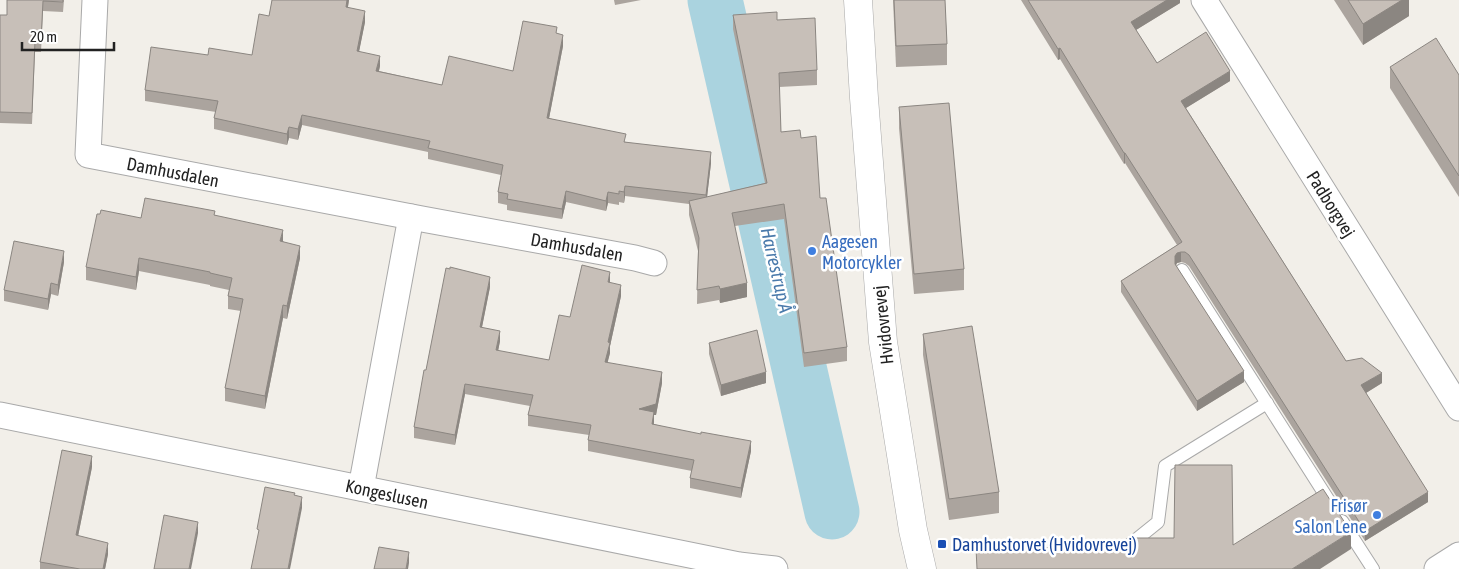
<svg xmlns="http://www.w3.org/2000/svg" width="1459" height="569" viewBox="0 0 1459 569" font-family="'Asap Condensed',sans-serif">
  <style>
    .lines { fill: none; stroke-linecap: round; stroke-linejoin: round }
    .river { stroke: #aad3df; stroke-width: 55 }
    .service-casing { stroke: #a9a9a9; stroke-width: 14 }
    .minor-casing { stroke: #a9a9a9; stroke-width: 27 }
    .tertiary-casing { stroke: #a9a9a9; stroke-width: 29 }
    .service { stroke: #fff; stroke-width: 12 }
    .minor { stroke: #fff; stroke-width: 25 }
    .tertiary { stroke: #fff; stroke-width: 28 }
    .wall { fill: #aba49e }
    .shaded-wall { fill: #8b8681 }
    .building { fill: #c7bfb8; stroke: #8b8681 }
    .shop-dot { fill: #3f7fe0; stroke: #fff; stroke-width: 2 }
    .transit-dot { fill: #1a4fb4; stroke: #fff; stroke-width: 2 }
    .labels { text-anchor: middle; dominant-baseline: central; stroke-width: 5; stroke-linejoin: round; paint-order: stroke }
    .street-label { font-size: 18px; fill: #222; stroke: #fff }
    .shop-label { font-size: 18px; fill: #366cbe; stroke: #fff; text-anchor: start }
    .transit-label { font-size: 18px; fill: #164399; stroke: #fff; text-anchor: start }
    .water-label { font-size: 19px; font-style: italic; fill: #4a7aab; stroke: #fff }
  </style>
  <rect width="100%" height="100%" fill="#f2efe9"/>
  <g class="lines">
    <path class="river" d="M715 0 832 512"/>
    <defs>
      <g id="service">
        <path d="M1182 270 1331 504"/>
        <path d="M1342 521 1373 569"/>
        <path d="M1112 551H1122L1158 522 1165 466 1267 403"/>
      </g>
      <g id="minor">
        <path d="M95 0 88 155 422 219 635 258 654 263"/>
        <path d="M1204 0 1459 408"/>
        <path d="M0 415 739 565 775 569"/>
        <path d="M361 488 411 217"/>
        <path d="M1437 569 1459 555"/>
      </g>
      <path id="tertiary" d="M858 0 864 98 883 342 913 530 922 569"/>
    </defs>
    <use href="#service" class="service-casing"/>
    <use href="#minor" class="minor-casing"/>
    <use href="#tertiary" class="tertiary-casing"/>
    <use href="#service" class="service"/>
    <use href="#minor" class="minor"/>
    <use href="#tertiary" class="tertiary"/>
  </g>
  <g class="wall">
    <path d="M7 0H64L63 12 43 11 41 52H35L32 124 0 123V15H7Z"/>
    <path d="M272 0H349L348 7 365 22 359 51 380 66 379 71 442 85 513 71 557 34 563 46 549 118 626 142 711 163 707 197 765 183 733 29V15L777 20 817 70V85L779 87 781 132 801 138 820 198 847 347V361L804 367 784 219 735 226 747 297 720 303 719 300 697 304 698 251 689 215V204L625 196 624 203 619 202V205L608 203 606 211 566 202 562 219 507 210V205L498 203V192L501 175 428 159V152L302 125 298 140 289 138 287 145 214 129V118L216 112 145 101V90L208 55H252L269 16Z"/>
    <path d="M614 0H641L615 5Z"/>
    <path d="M893 0H945L947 44V65L896 67Z"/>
    <path d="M1021 0H1180V3L1136 30 1157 63 1230 81 1186 108 1346 361 1382 383 1366 393 1428 502 1365 541 1189 266 1185 263 1181 262 1177 263 1176 265 1244 382 1197 411 1121 292V281L1177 245 1125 163 1124 164 1060 59 1058 60Z"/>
    <path d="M1334 0H1409V16L1363 45Z"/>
    <path d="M1390 67 1459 75V197L1390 88Z"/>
    <path d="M899 107 964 269V290L914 294 899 128Z"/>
    <path d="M215 215 283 241 300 258 287 319 283 318 265 409 225 401V388L241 311 228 309V296L229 290 210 286V285L139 271 136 290 86 280V267L141 218Z"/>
    <path d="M64 262 58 296 51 294 48 310 4 301V290Z"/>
    <path d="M610 283 621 296 610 346V353L607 363 662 383 656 415H654V424L751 451 741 498 690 488V478L692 471 588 451V440L589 435 528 426V415L530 406 465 394 455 445 414 438V427L426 370 490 287 482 327 500 341 498 351 549 360 570 317Z"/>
    <path d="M923 334 999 492V513L949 520 923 355Z"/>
    <path d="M709 343 766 383 721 396 709 354Z"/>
    <path d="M92 467 78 536 108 554 105 569H40V562Z"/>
  </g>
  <g class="shaded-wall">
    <path d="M347 0H349L346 18V7Z"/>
    <path d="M1167 0H1180V3L1131 33V22Z"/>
    <path d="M1402 0H1409V16L1363 45V24Z"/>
    <path d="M365 11V22L357 62V51Z"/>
    <path d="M563 35V46L547 129V118Z"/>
    <path d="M1060 48V59L1058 60V49Z"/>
    <path d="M380 56V66L376 82V71Z"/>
    <path d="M1230 71V81L1181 111V101Z"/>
    <path d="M302 115V125L298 140V129Z"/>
    <path d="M289 127V138L287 145V134Z"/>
    <path d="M711 152V163L706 206V195Z"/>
    <path d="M1124 153H1125V163L1124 164Z"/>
    <path d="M625 186V196L624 203V192Z"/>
    <path d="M566 191V202L562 219V209Z"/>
    <path d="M608 192V203L606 211V201Z"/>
    <path d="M283 230V243L280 241Z"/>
    <path d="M300 246V258L287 319V306Z"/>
    <path d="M64 251V262L58 296V285Z"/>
    <path d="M1181 252V262L1177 263 1175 267V256L1177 253Z"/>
    <path d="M139 258V271L136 290V277Z"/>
    <path d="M610 272V282L608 293V282Z"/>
    <path d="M490 277V287L480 337V327Z"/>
    <path d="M51 283V294L48 310V299Z"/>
    <path d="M747 283V297L720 303V289Z"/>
    <path d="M621 285V296L610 346V353L605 373V362L608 342Z"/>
    <path d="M283 305V318L265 409V396Z"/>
    <path d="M500 331V341L496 361V350Z"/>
    <path d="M1244 371V382L1197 411V401Z"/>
    <path d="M662 372V383L656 415H654V422L652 435 639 409Z"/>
    <path d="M766 372V383L721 396V385Z"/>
    <path d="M1382 373V383L1361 396V385Z"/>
    <path d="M465 384V394L455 445V435Z"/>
    <path d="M751 441V451L741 498V488Z"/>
    <path d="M92 456V467L76 546V535Z"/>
    <path d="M1428 492V502L1365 541V531Z"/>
    <path d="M302 497V508L290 569H288Z"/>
    <path d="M198 522V533L191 569H189Z"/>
    <path d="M1351 532V549L1320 569H1292Z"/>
    <path d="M108 543V554L105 569H103Z"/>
    <path d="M409 552V563L408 569H406Z"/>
  </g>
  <g class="building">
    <path d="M7 0H63V2L43 1 41 41H35L32 113 0 112V15H7Z"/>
    <path d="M272 0H347L346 7 365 11 357 51 380 56 376 71 442 85 449 56 513 71 523 21 557 27 556 33 563 35 547 118 626 134 624 142 711 152 706 195 625 186 624 192 619 191V194L608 192 606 201 566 191 562 209 507 199 508 194 498 192 503 165 428 148 430 141 302 115 298 129 289 127 287 134 214 118 218 101 145 90 151 47 208 55 209 48 252 55 259 14 269 16Z"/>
    <path d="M894 0H945L947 44 896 46Z"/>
    <path d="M1028 0H1167L1131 22 1157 63 1206 32 1230 71 1181 101 1346 361 1362 358 1382 373 1361 385 1428 492 1365 531 1189 255 1185 252H1181L1177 253 1175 256V264L1244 371 1197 401 1121 281 1182 242 1125 153H1124L1060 48 1058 49Z"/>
    <path d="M1348 0H1402L1363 24Z"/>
    <path d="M777 12V20L815 18 817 70 779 73 781 132 800 130 801 138 816 136 820 198H826L847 347 804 353 784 204 732 213 747 283 720 289 719 286 697 290 699 238 689 201 767 183 733 15Z"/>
    <path d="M1436 38 1459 75V176L1390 67Z"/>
    <path d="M949 103 964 269 914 274 899 107Z"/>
    <path d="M145 198 215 211 214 215 283 230 280 241 300 246 287 306 283 305 265 396 225 388 243 299 228 296 232 278 210 273V272L139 258 136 277 86 267 97 214H100L101 210 141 218Z"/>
    <path d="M14 241 64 251 58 285 51 283 48 299 4 290Z"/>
    <path d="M582 265 610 272 608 282 621 285 608 342 610 343 605 362 662 372 656 404 639 409 654 412 652 424 701 434V432L751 441 741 488 690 478 694 460 588 440 591 425 528 415 533 395 465 384 455 435 414 427 424 370H426L446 268 450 269V267L490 277 480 327 500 331 496 350 549 360 559 315 570 317Z"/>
    <path d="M972 326 999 492 949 499 923 334Z"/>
    <path d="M757 330 766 372 721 385 709 343Z"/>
    <path d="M62 450 92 456 76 535 108 543 103 569H80L40 562Z"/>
    <path d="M1175 465H1232L1233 545 1323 489 1351 532 1292 569H977L976 548 1129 547V538H1174Z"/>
    <path d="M265 487 295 493 294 495 302 497 288 569H251L259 530 257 529Z"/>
    <path d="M164 515 198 522 189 569H154Z"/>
    <path d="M379 547 409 552 406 569H374Z"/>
  </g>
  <g class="shop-dot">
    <circle cx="812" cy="251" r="5"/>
    <circle cx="1377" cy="515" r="5"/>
  </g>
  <rect class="transit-dot" x="937" y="539" width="10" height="10" rx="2.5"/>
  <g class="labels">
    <g class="street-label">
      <text transform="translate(173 172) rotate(11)">Damhusdalen</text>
      <text transform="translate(1331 204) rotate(58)">Padborgvej</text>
      <text transform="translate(577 247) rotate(10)">Damhusdalen</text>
      <text transform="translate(883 325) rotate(-96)">Hvidovrevej</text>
      <text transform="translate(387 494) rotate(12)">Kongeslusen</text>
    </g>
    <g class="shop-label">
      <text x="822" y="241">Aagesen<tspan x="822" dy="21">Motorcykler</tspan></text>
      <text x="1367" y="505" text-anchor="end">Frisør<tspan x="1367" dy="21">Salon Lene</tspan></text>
    </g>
    <g class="transit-label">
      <text x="952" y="544">Damhustorvet (Hvidovrevej)</text>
    </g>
    <g class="water-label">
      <text transform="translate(777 270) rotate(77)">Harrestrup Å</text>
    </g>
  </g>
  <path d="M22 42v8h92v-8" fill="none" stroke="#222222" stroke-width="2.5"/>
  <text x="30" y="42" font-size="15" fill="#222222" stroke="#ffffff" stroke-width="4" paint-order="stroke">20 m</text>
</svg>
